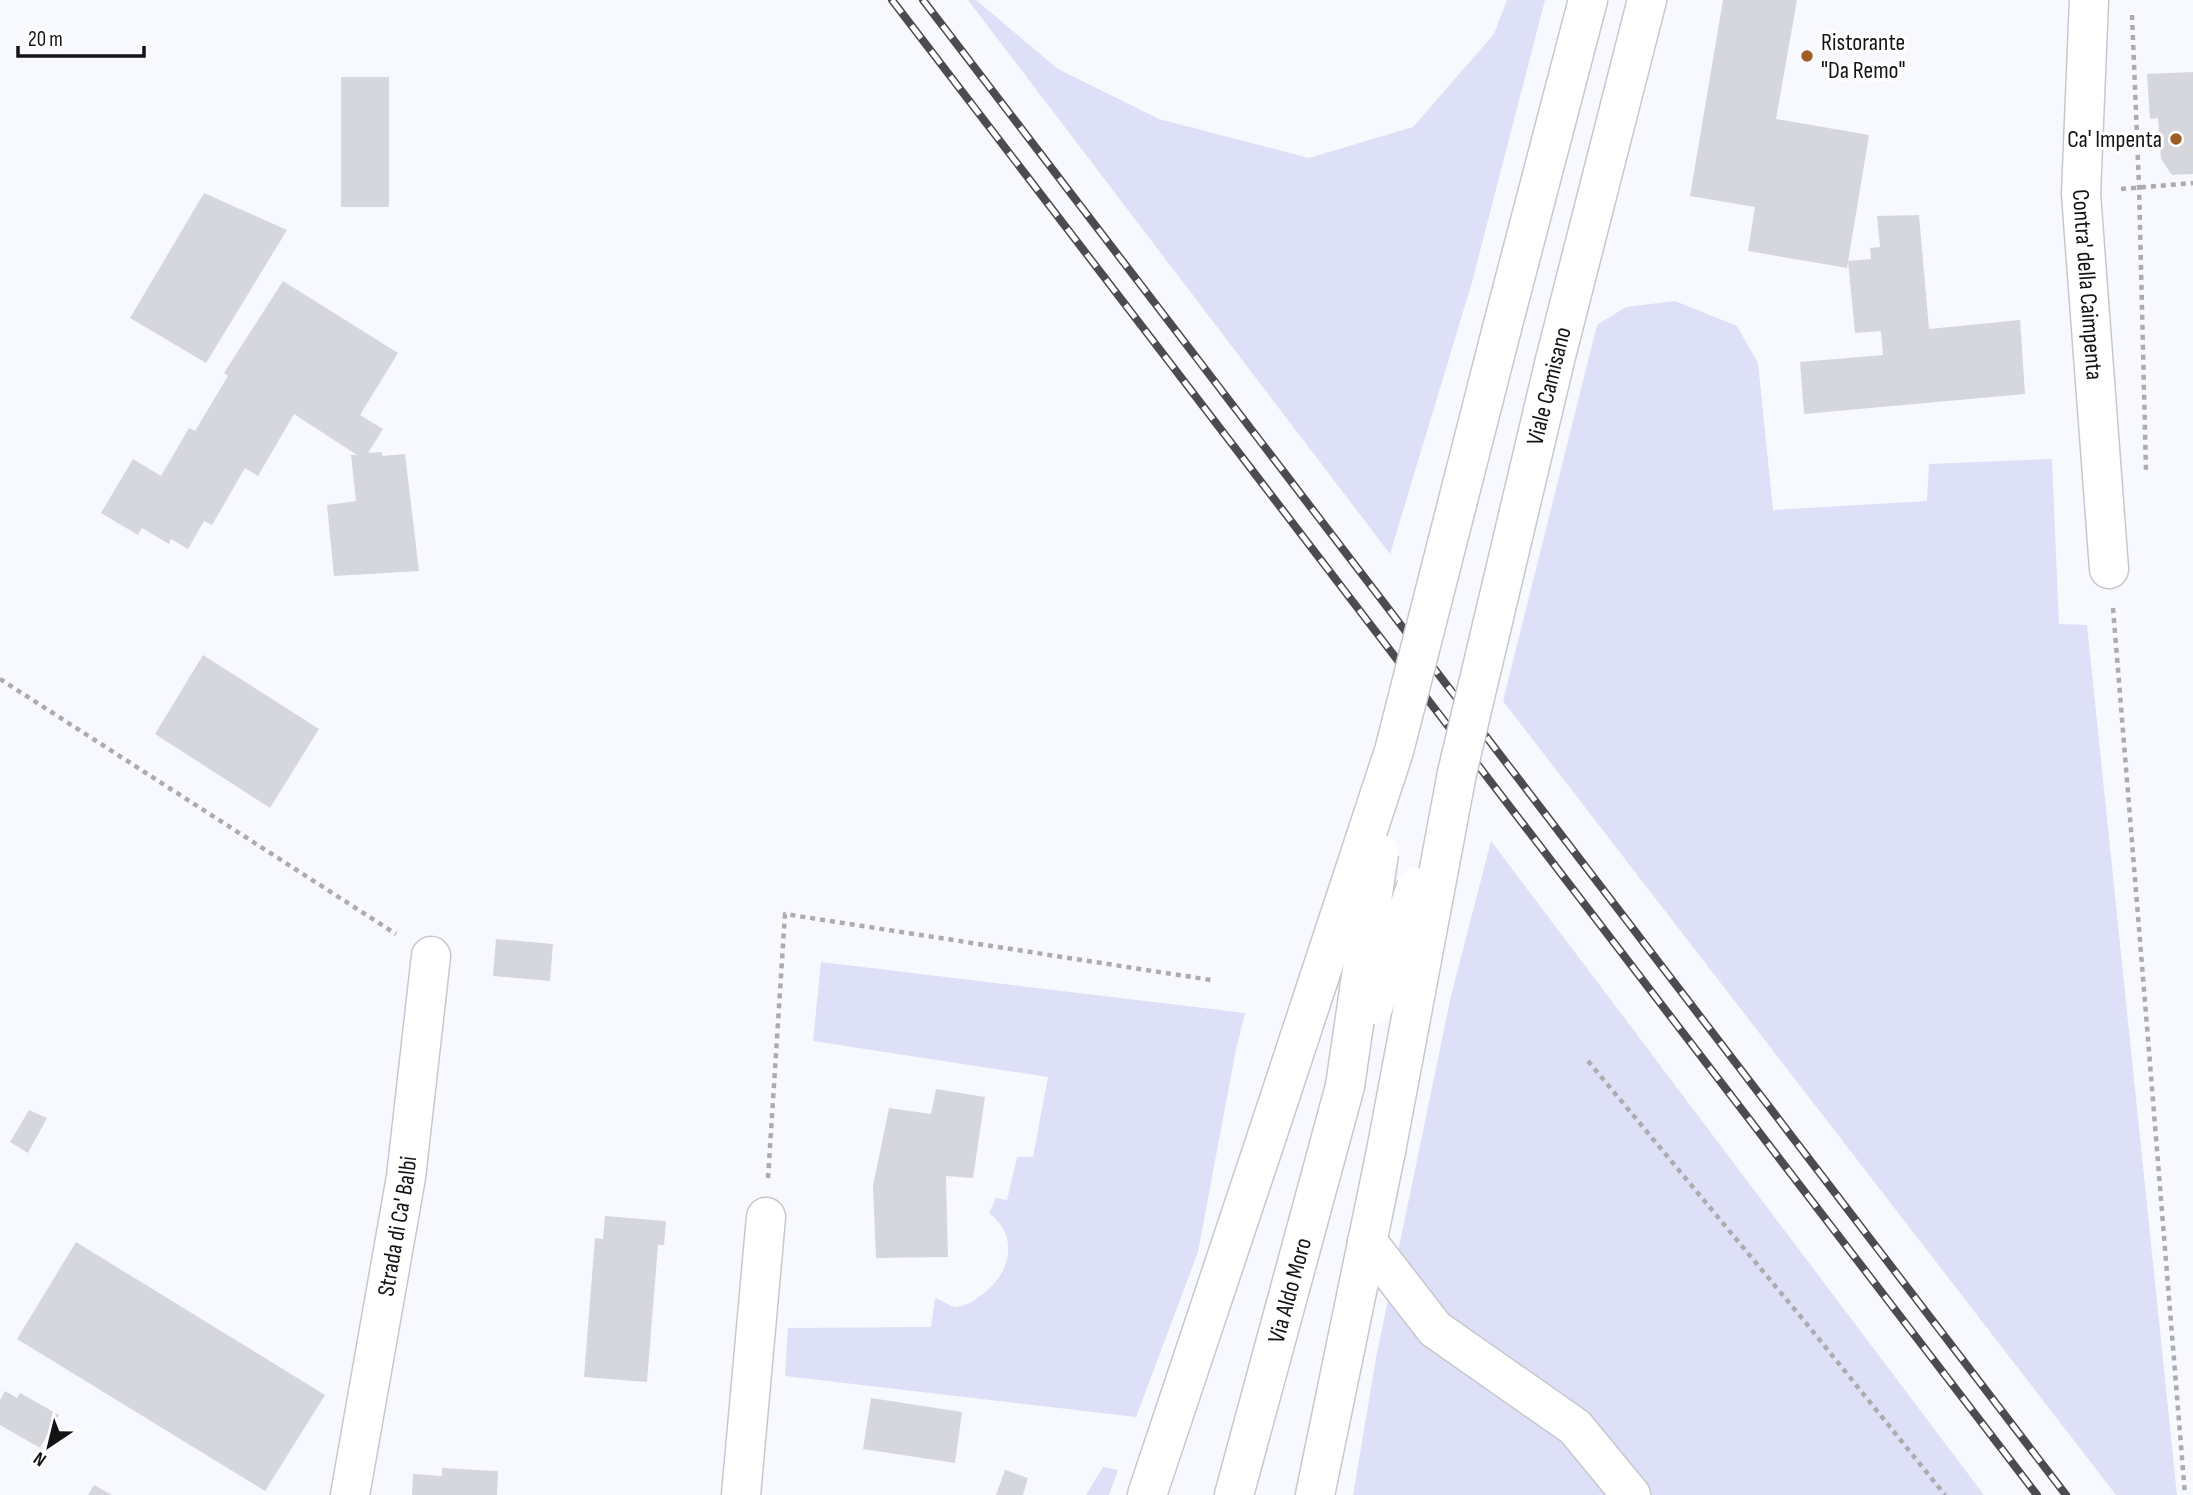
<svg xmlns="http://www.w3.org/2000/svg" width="2193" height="1495" viewBox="0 0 2193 1495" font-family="'Sofia Sans Condensed',sans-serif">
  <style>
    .green { fill: #dde0f6 }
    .building { fill: #d6d7dd }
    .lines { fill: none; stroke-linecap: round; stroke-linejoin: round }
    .minor-casing { stroke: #c7c8ce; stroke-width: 41 }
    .major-casing { stroke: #c7c8ce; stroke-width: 41 }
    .path { stroke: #ababb0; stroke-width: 4.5; stroke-dasharray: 5 5; stroke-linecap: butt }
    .minor { stroke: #fff; stroke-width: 38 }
    .major { stroke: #fff; stroke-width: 38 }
    .rail-casing { stroke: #4c4c50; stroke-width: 8 }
    .rail { stroke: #fff; stroke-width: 5; stroke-dasharray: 16; stroke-linecap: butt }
    .major-bridge-casing { stroke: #c7c8ce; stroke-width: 41; stroke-linecap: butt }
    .major-bridge { stroke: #fff; stroke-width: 38 }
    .poi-dot { fill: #9e5f27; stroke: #fff; stroke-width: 2.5 }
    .labels { text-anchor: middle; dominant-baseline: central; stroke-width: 6; stroke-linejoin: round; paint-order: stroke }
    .poi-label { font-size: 24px; fill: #131316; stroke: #fff; text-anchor: start }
    .street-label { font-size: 24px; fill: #131316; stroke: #fff }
  </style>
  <rect width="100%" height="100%" fill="#f8f9ff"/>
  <g class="green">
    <path d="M968 0H976L1058 69 1159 119 1309 158 1413 127 1494 34 1507 0H1545L1472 282 1390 554Z"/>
    <path d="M1675 301 1737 326 1758 363 1773 510 1927 501 1929 464 2052 459 2059 624 2087 625 2177 1495H2116L1503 701 1597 325 1626 307Z"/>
    <path d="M1491 841 1984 1495H1353L1376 1358 1451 996Z"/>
    <path d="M821 962 1245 1013 1236 1049 1198 1252 1136 1417 785 1376 788 1328 931 1327 935 1298C941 1300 949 1306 956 1307 962 1307 971 1303 976 1299 1008 1279 1023 1239 989 1213L996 1198 1007 1200 1017 1157H1033L1048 1077 813 1041Z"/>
    <path d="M1103 1467 1118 1470 1109 1495H1086Z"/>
  </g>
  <g class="building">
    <path d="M1723 0H1797L1776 119 1869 135 1847 268 1748 251 1755 207 1690 196Z"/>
    <path d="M2193 72V174L2172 175 2161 159 2158 118 2150 119 2147 74Z"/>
    <rect x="341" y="77" width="48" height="130"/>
    <path d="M204 193 287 230 206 363 130 318Z"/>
    <path d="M1919 215 1929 329 2020 320 2025 394 1804 414 1800 362 1883 355 1881 331 1855 333 1848 261 1871 259 1870 248 1880 247 1877 216Z"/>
    <path d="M283 281 398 353 360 415 383 429 368 453 382 452V456L405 454 419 571 334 576 327 505 356 501 351 455H357L294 414 258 476 245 468 212 525 204 521 188 549 171 539 169 544 142 528 138 535 101 513 133 459 161 476 189 428 195 431 228 376 224 373Z"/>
    <path d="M203 655 319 729 270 808 155 734Z"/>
    <path d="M496 939 553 944 550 981 493 976Z"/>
    <path d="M936 1089 985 1097 973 1178 946 1176 948 1257 876 1258 873 1186 889 1108 931 1114Z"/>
    <path d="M29 1110 47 1118 28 1153 10 1142Z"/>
    <path d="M605 1216 666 1221 664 1245H658L647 1382 584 1377 595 1238 603 1239Z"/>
    <path d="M76 1242 325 1395 265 1491 17 1339Z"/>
    <path d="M5 1391 17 1398 20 1393 59 1415 40 1448 0 1425V1400Z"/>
    <path d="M871 1398 962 1412 955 1463 863 1449Z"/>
    <path d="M442 1468 498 1471 497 1495H412L413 1474 442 1476Z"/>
    <path d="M1005 1470 1028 1478 1023 1495H996Z"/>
    <path d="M94 1485 112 1495H88Z"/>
  </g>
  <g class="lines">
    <defs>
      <g id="minor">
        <path id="s1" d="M2089 0 2081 194 2109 569"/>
        <path d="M1367 1241 1435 1329 1575 1427 1631 1495"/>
        <path id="s2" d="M350 1495 406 1177 431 956"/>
        <path d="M741 1495 766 1217"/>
      </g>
      <g id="major">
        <path d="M1502 328 1588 0"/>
        <path d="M1555 360 1647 0"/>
        <path d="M1147 1495 1267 1136"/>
        <path id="s3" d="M1234 1495 1345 1086"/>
        <path d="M1315 1495 1386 1151"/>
      </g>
    </defs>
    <use href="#minor" class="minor-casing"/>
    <use href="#major" class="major-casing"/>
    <g class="path">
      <path d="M2132 15 2139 186 2146 471"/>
      <path d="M2121 189 2193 183"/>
      <path d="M2113 608 2185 1495"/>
      <path d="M0 679 396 934"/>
      <path d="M1588 1061 1806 1323 1945 1495"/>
      <path d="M768 1178 785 914 1211 980"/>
    </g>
    <use href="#minor" class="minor"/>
    <use href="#major" class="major"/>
    <defs>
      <g id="rail">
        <path d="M892 0 2037 1495"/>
        <path d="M923 0 2066 1495"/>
      </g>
    </defs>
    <use href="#rail" class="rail-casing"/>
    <use href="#rail" class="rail"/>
    <defs>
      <g id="major-bridge">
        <path d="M1374 1005 1416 887"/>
        <path d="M1345 1086 1379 853"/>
        <path d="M1267 1136 1394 751 1502 328"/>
        <path d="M1386 1151 1457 773 1555 360"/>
      </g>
    </defs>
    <use href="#major-bridge" class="major-bridge-casing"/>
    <use href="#major-bridge" class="major-bridge"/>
  </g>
  <g class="poi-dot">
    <circle cx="1807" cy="56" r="7"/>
    <circle cx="2176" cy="139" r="7"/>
  </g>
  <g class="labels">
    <g class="poi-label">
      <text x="1821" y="42">Ristorante<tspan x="1821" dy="28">"Da Remo"</tspan></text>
      <text x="2162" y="139" text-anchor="end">Ca' Impenta</text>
    </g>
    <g class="street-label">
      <text stroke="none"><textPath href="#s1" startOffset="285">Contra' della Caimpenta</textPath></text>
      <text transform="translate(1549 386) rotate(-76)">Viale Camisano</text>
      <text stroke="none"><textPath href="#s2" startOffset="273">Strada di Ca' Balbi</textPath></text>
      <text stroke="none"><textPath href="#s3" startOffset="212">Via Aldo Moro</textPath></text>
    </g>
  </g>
  <g transform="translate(49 1446) rotate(215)" stroke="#ffffff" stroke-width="5" paint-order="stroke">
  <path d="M0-5L12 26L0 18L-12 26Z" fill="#131316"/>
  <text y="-10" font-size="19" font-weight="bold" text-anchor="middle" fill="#131316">N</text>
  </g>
  <path d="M18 46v10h126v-10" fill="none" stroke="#131316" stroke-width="3.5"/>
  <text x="28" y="46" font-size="21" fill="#131316" stroke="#ffffff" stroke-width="5" paint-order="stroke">20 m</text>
</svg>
